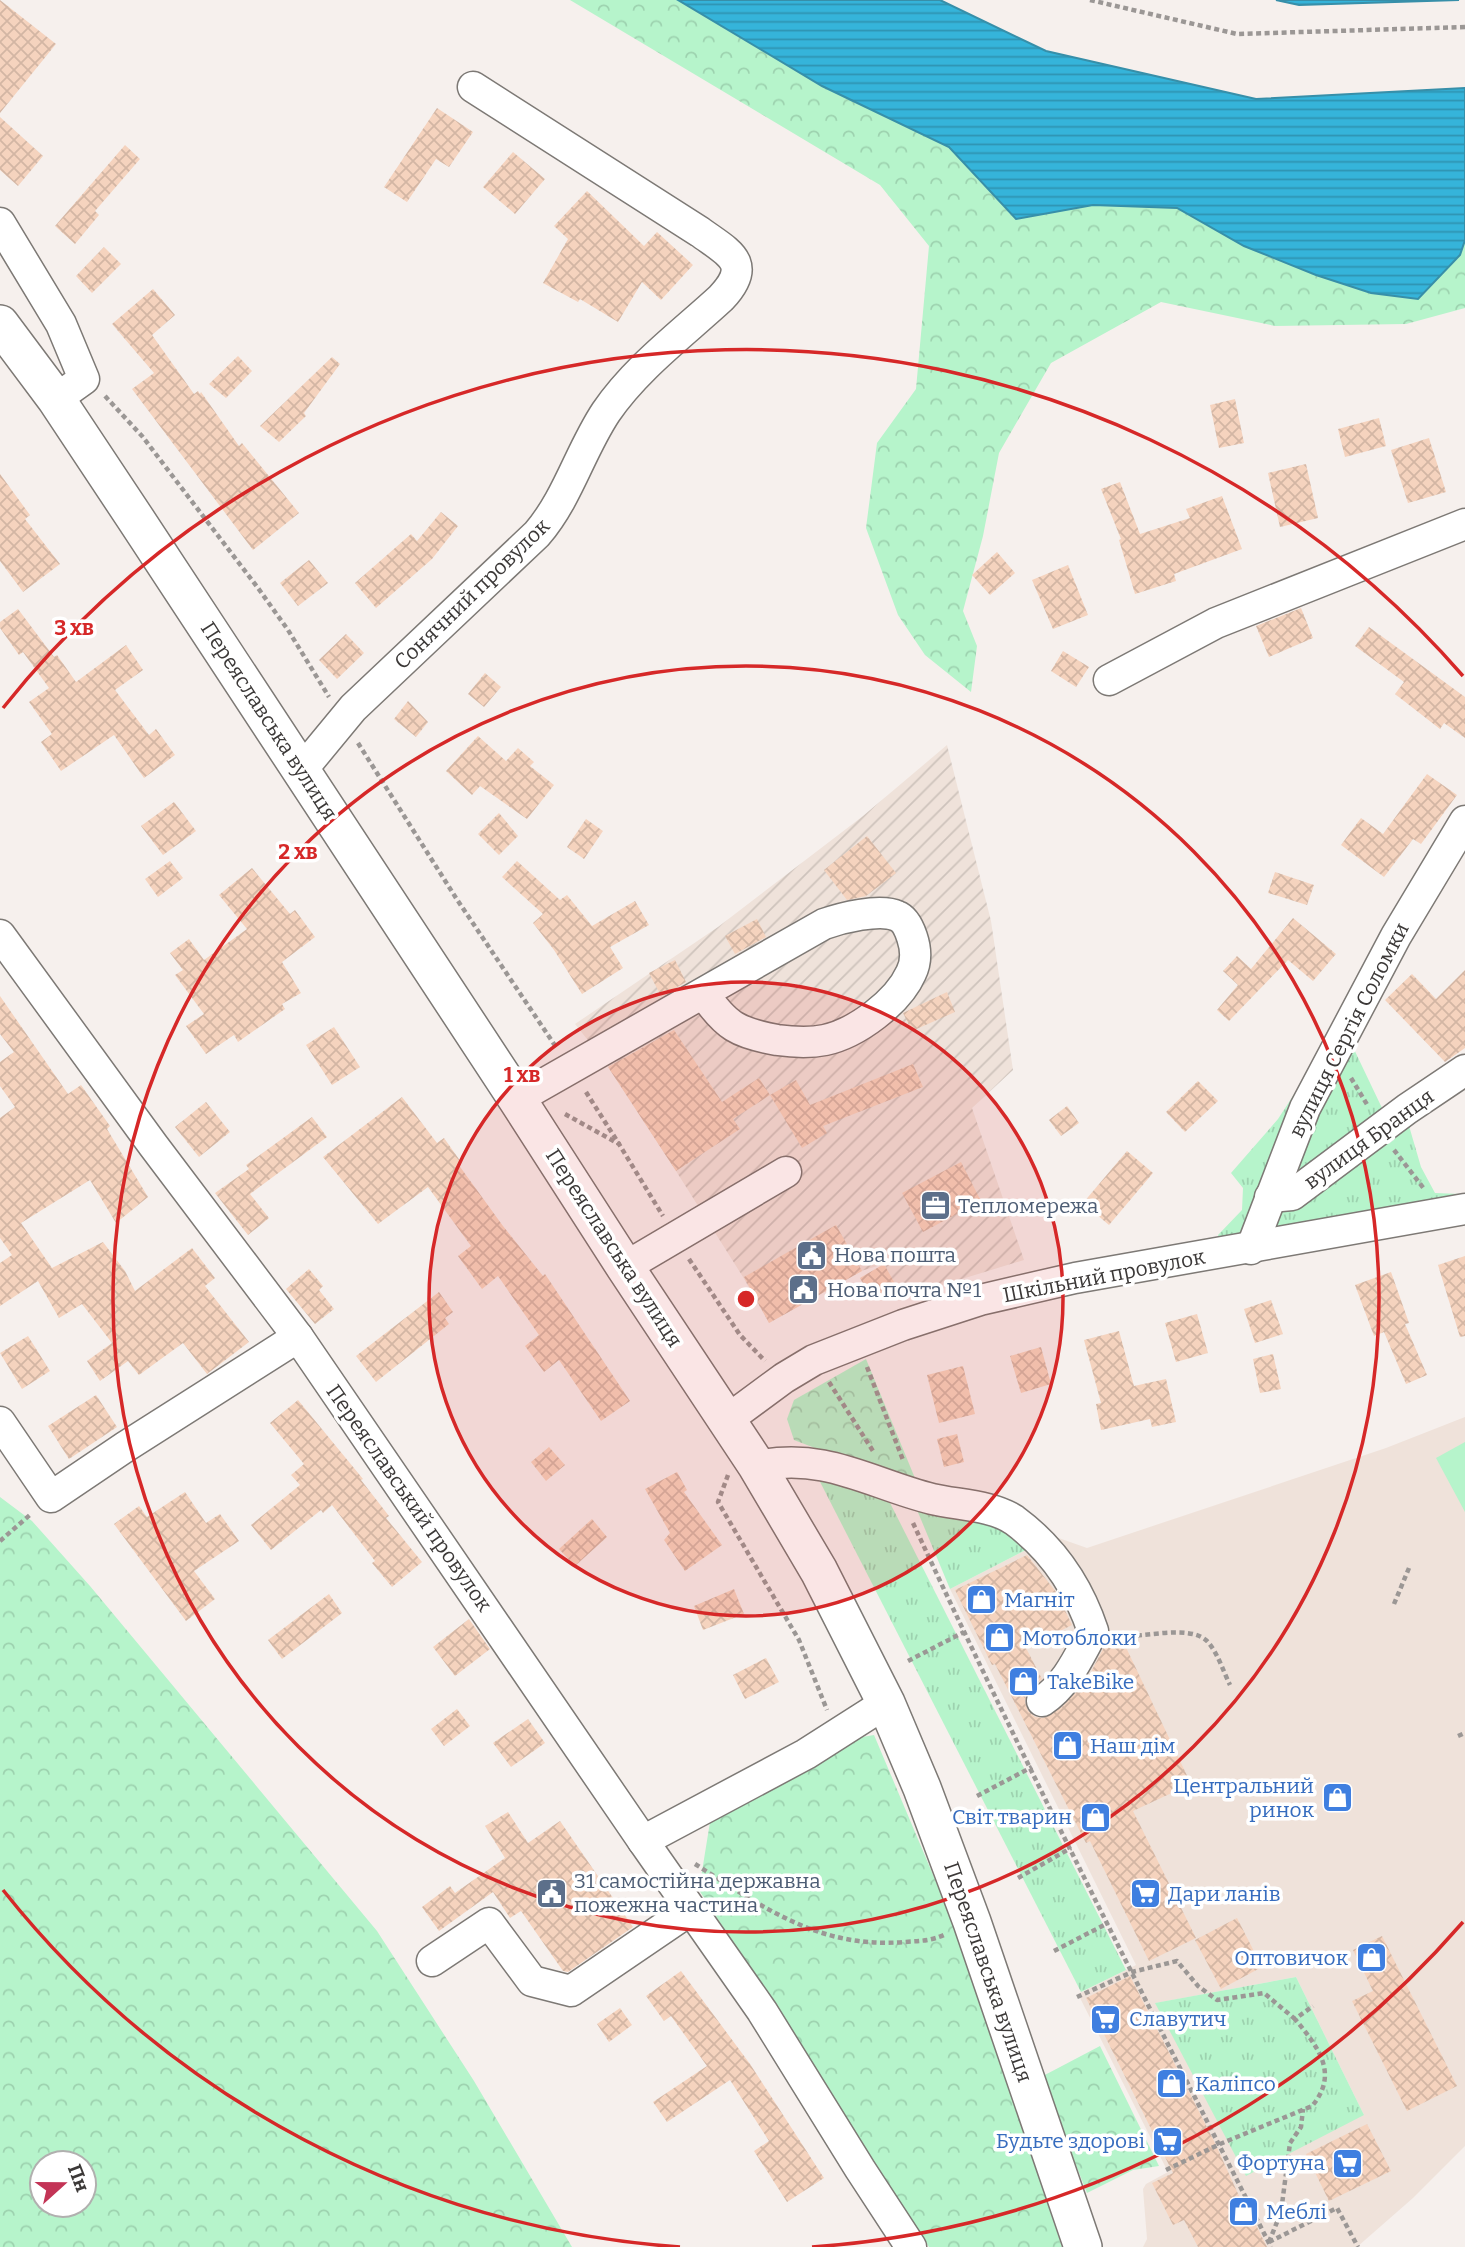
<svg xmlns="http://www.w3.org/2000/svg" width="1465" height="2247" viewBox="0 0 1465 2247" font-family="Bitter,serif">
  <style>
    .built { fill: #efe2da; fill-rule: evenodd }
    .industrial { fill: url(#industrial-furrows) }
    .grass { fill: url(#grass-tufts) }
    .forest { fill: url(#forest-crowns); fill-rule: evenodd }
    .garden { fill: #b6f4cb }
    .water { fill: url(#water-rules); stroke: #378fa9; stroke-width: 2 }
    .building { fill: url(#building-cross-hatch) }
    .lines { fill: none; stroke-linecap: round; stroke-linejoin: round }
    .minor-casing { stroke: #7d7975; stroke-width: 33 }
    .major-casing { stroke: #7d7975; stroke-width: 40 }
    .path { stroke: #9b9795; stroke-width: 4.5; stroke-dasharray: 5 3.5; stroke-linecap: butt }
    .minor { stroke: #fff; stroke-width: 30 }
    .major { stroke: #fff; stroke-width: 37 }
    .ring { fill: none; stroke: #d62828; stroke-width: 3.5 }
    .labels { text-anchor: middle; dominant-baseline: central; stroke-width: 7; stroke-linejoin: round; paint-order: stroke }
    .street-label { font-size: 21px; fill: #3c3938; stroke: #fff }
    .service-label { font-size: 21px; fill: #4e5e75; stroke: #fff; text-anchor: start }
    .shop-label { font-size: 21px; fill: #366cbe; stroke: #fff; text-anchor: start }
    .centre { fill: #d62828; stroke: #fff; stroke-width: 3.5 }
    .ring-label { font-size: 21px; text-anchor: middle; font-weight: bold; fill: #d62828; stroke: #fff; stroke-width: 7; stroke-linejoin: round; paint-order: stroke }
  </style>
  <defs>
    <pattern id="industrial-furrows" width="10" height="10" patternUnits="userSpaceOnUse" patternTransform="scale(1.75)"><rect width="10" height="10" fill="#efe2da"/><path d="M-1 1l2-2M0 10L10 0M9 11l2-2" fill="none" stroke="#cec3bc"/></pattern>
    <pattern id="grass-tufts" width="24" height="20" patternUnits="userSpaceOnUse" patternTransform="scale(1.75)"><rect width="24" height="20" fill="#b6f4cb"/><path d="M3 7l-1-3M5 7V3M7 7l1-3M15 17l-1-3M17 17v-4M19 17l1-3" fill="none" stroke="#9dd2af"/></pattern>
    <pattern id="forest-crowns" width="20" height="18" patternUnits="userSpaceOnUse" patternTransform="scale(1.75)"><rect width="20" height="18" fill="#b6f4cb"/><path d="M2 6a3 3 0 1 1 6 0M12 15a3 3 0 1 1 6 0" fill="none" stroke="#9dd2af"/></pattern>
    <pattern id="water-rules" width="6" height="5" patternUnits="userSpaceOnUse" patternTransform="scale(1.75)"><rect width="6" height="5" fill="#35b4da"/><path d="M0 2.5h6" fill="none" stroke="#2e93b2"/></pattern>
    <pattern id="building-cross-hatch" width="8" height="8" patternUnits="userSpaceOnUse" patternTransform="scale(1.75)"><rect width="8" height="8" fill="#f5d3be"/><path d="M0 0l8 8M0 8l8-8" fill="none" stroke="#d3b6a4"/></pattern>
  </defs>
  <rect width="100%" height="100%" fill="#f6f0ed"/>
  <path class="built" d="M1465 1417V2146L1413 2198 1357 2247H1143L1147 2239 1143 2189 1146 2184 1168 2172 1078 1994 1136 1965 950 1589 1053 1536 1087 1548 1386 1448ZM1296 1977 1364 2115 1156 2003Z"/>
  <path class="industrial" d="M947 745 991 921 1013 1070 972 1108 1024 1260 929 1289 896 1285 884 1264 861 1271 769 1323 743 1277 676 1171 606 1063 575 1024 718 927 863 816Z"/>
  <g class="grass">
    <path d="M1341 1022 1382 1108 1395 1100 1407 1119 1421 1167 1435 1193 1460 1194 1465 1211 1222 1256 1218 1235 1242 1210 1243 1188 1231 1173 1278 1119Z"/>
    <path d="M815 1472 884 1491 1126 1970 1081 1992Z"/>
    <path d="M912 1498 1045 1540 950 1589Z"/>
    <path d="M1296 1977 1364 2115 1246 2176 1155 2003Z"/>
  </g>
  <g class="forest">
    <path d="M570 0H678L822 86 949 147 1016 219 1093 205 1177 208 1244 246 1316 275 1460 255 1465 240V308L1406 324 1275 326 1161 302 1051 363 999 453 983 536 963 611 977 646 971 692 925 655 898 615 866 528 877 443 916 389 929 246 880 185Z"/>
    <path d="M866 1359 919 1488 794 1440 787 1419 794 1400Z"/>
    <path d="M0 1497 32 1521 90 1586 377 1931 474 2081 572 2247H0ZM42 2163H84V2205H42Z"/>
    <path d="M874 1735 961 1941 1062 2247H929L699 1890 710 1822 803 1769 839 1741Z"/>
    <path d="M1100 2046 1159 2166 1133 2170 1087 2193 1041 2077Z"/>
  </g>
  <path class="garden" d="M1465 1442V1512L1436 1458Z"/>
  <g class="water">
    <path d="M678 0H940L1046 51 1256 99 1465 88V240L1460 255 1418 299 1371 293 1316 275 1244 246 1177 208 1093 205 1016 219 949 147 822 86Z"/>
    <path d="M1276 0H1459L1299 5Z"/>
  </g>
  <g class="building">
    <path d="M0 0 56 44 0 113Z"/>
    <path d="M437 108 473 132 449 167 436 159 407 202 384 187Z"/>
    <path d="M0 117 43 156 18 186 0 170Z"/>
    <path d="M125 145 140 159 95 211 99 215 75 244 55 226Z"/>
    <path d="M513 152 545 179 515 214 483 187Z"/>
    <path d="M587 191 644 246 657 232 693 265 661 300 642 282 618 322 580 299 578 302 543 283 568 239 554 226Z"/>
    <path d="M104 247 121 264 92 293 76 276Z"/>
    <path d="M153 289 175 315 152 335 194 394 198 391 200 394 201 392 239 446 242 443 299 513 253 550 132 389 154 373 112 324Z"/>
    <path d="M238 356 252 371 226 398 209 384Z"/>
    <path d="M332 357 340 364 304 413 306 416 279 442 260 426Z"/>
    <path d="M1235 399 1244 443 1219 448 1210 405Z"/>
    <path d="M1379 418 1386 446 1345 457 1338 429Z"/>
    <path d="M1429 438 1446 492 1408 503 1391 450Z"/>
    <path d="M1306 464 1318 518 1280 527 1268 473Z"/>
    <path d="M0 474 30 515 25 519 60 564 23 592 0 561Z"/>
    <path d="M1120 482 1140 534 1190 518 1186 509 1222 496 1242 549 1174 574 1176 581 1135 594 1119 540 1121 539 1101 489Z"/>
    <path d="M441 512 458 526 432 559 376 608 355 583 411 534 417 541Z"/>
    <path d="M997 552 1015 573 990 595 972 575Z"/>
    <path d="M309 560 328 583 298 606 280 583Z"/>
    <path d="M1068 565 1088 615 1053 629 1032 580Z"/>
    <path d="M1301 608 1313 638 1269 657 1256 626Z"/>
    <path d="M18 609 54 657 57 655 76 682 126 645 143 670 115 690 149 735 156 729 175 755 144 778 114 735 61 771 41 742 52 734 29 702 49 688 23 652 19 655 0 628V622Z"/>
    <path d="M1369 627 1465 697V738L1444 723 1440 729 1395 694 1404 682 1355 646Z"/>
    <path d="M346 634 364 653 337 679 319 660Z"/>
    <path d="M1063 651 1089 667 1076 687 1051 671Z"/>
    <path d="M485 673 501 687 484 707 468 694Z"/>
    <path d="M408 701 428 722 416 737 394 719Z"/>
    <path d="M478 736 506 761 518 748 534 762 530 766 554 785 527 819 480 786 472 795 446 771Z"/>
    <path d="M1427 774 1457 795 1421 844 1413 839 1384 877 1341 845 1361 818 1383 834Z"/>
    <path d="M174 802 196 831 163 855 141 826Z"/>
    <path d="M499 813 518 836 499 855 478 834Z"/>
    <path d="M586 819 603 831 584 859 567 847Z"/>
    <path d="M867 836 896 873 866 896 847 900 824 870Z"/>
    <path d="M170 861 183 878 158 897 145 879Z"/>
    <path d="M517 861 560 900 567 895 592 926 635 901 649 925 610 947 623 968 582 994 554 950 533 923 543 914 502 877Z"/>
    <path d="M252 868 290 914 295 910 315 937 282 962 301 993 282 1004 285 1009 238 1042 234 1035 206 1054 186 1026 204 1014 175 975 183 970 170 953 189 939 204 960 247 929 219 895Z"/>
    <path d="M1275 872 1314 885 1307 905 1268 893Z"/>
    <path d="M1293 918 1336 954 1313 981 1288 960 1229 1021 1217 1010 1238 985 1223 971 1237 956 1251 969Z"/>
    <path d="M757 919 766 937 735 954 725 936Z"/>
    <path d="M675 960 686 982 661 996 649 973Z"/>
    <path d="M1465 970V1048L1445 1062 1385 1000 1412 974 1436 999Z"/>
    <path d="M947 992 955 1012 912 1031 903 1013Z"/>
    <path d="M0 996 68 1094 81 1085 110 1126 107 1129 148 1197 116 1223 90 1180 21 1223 52 1268 103 1242 125 1271 135 1291 192 1248 215 1278 205 1286 249 1342 207 1374 183 1343 139 1375 128 1361 100 1381 87 1361 112 1343 82 1304 59 1318 38 1281 0 1306V1263L12 1255 0 1238V1118L15 1107 0 1086V1062L14 1052 0 1034Z"/>
    <path d="M334 1027 360 1067 332 1085 306 1045Z"/>
    <path d="M674 1030 722 1102 759 1078 770 1095 733 1119 740 1129 676 1171 608 1067Z"/>
    <path d="M913 1064 923 1087 823 1126 827 1133 802 1148 770 1095 796 1080 810 1105Z"/>
    <path d="M1198 1081 1218 1101 1185 1132 1166 1112Z"/>
    <path d="M402 1097 437 1143 444 1138 461 1162 458 1164 503 1226 543 1276 545 1274 630 1401 601 1421 559 1360 544 1372 525 1346 539 1335 498 1276 482 1289 458 1256 471 1246 428 1187 378 1224 323 1157Z"/>
    <path d="M206 1102 230 1132 199 1157 175 1127Z"/>
    <path d="M1067 1106 1079 1123 1061 1136 1049 1120Z"/>
    <path d="M312 1117 327 1137 250 1194 269 1218 248 1235 215 1193 249 1169 246 1165Z"/>
    <path d="M1127 1151 1153 1173 1109 1225 1083 1203Z"/>
    <path d="M961 1162 981 1201 923 1232 902 1193Z"/>
    <path d="M836 1225 862 1271 769 1323 744 1277Z"/>
    <path d="M1465 1256V1336L1460 1337 1438 1265Z"/>
    <path d="M884 1264 896 1285 871 1298 860 1278Z"/>
    <path d="M309 1269 323 1286 319 1290 334 1309 315 1324 286 1289Z"/>
    <path d="M1391 1272 1409 1323 1405 1324 1427 1375 1406 1384 1384 1332 1374 1336 1355 1285Z"/>
    <path d="M439 1292 453 1312 445 1318 449 1324 376 1382 356 1356Z"/>
    <path d="M1271 1300 1283 1334 1255 1343 1244 1309Z"/>
    <path d="M1197 1314 1208 1353 1176 1362 1165 1323Z"/>
    <path d="M1119 1331 1134 1386 1166 1379 1176 1422 1152 1427 1150 1419 1101 1430 1096 1404 1101 1403 1084 1340Z"/>
    <path d="M28 1336 50 1371 22 1389 0 1353Z"/>
    <path d="M1041 1347 1051 1384 1021 1393 1010 1356Z"/>
    <path d="M1273 1354 1281 1389 1260 1393 1253 1359Z"/>
    <path d="M963 1366 975 1414 939 1423 927 1375Z"/>
    <path d="M96 1395 117 1427 69 1459 48 1426Z"/>
    <path d="M298 1400 363 1479 361 1480 389 1516 386 1518 422 1562 392 1587 372 1563 375 1561 332 1505 323 1513 321 1510 271 1550 251 1525 300 1485 291 1475 304 1464 270 1423Z"/>
    <path d="M957 1434 964 1462 944 1467 937 1439Z"/>
    <path d="M549 1447 565 1465 546 1481 531 1462Z"/>
    <path d="M677 1472 687 1490 684 1492 722 1545 685 1571 664 1540 670 1533 645 1489Z"/>
    <path d="M185 1492 206 1523 220 1514 239 1541 194 1571 215 1599 186 1621 114 1524 139 1506 147 1517Z"/>
    <path d="M592 1519 607 1537 575 1566 559 1549Z"/>
    <path d="M1027 1555 1056 1592 1072 1625 1026 1648 1042 1679 1026 1694 1025 1702 1028 1711 1035 1717 1043 1718 1061 1708 1078 1690 1097 1681 1092 1670 1104 1647 1122 1639 1191 1784 1133 1811 1196 1938 1149 1961 1090 1841 1086 1843 995 1664 992 1665 955 1590Z"/>
    <path d="M734 1589 744 1614 703 1630 694 1606Z"/>
    <path d="M329 1594 342 1613 282 1659 268 1640Z"/>
    <path d="M469 1619 490 1649 455 1676 433 1647Z"/>
    <path d="M766 1658 779 1682 745 1699 733 1675Z"/>
    <path d="M457 1709 470 1726 444 1746 431 1729Z"/>
    <path d="M528 1719 545 1743 511 1767 493 1743Z"/>
    <path d="M508 1812 528 1843 560 1821 633 1927 568 1972 563 1971 521 1911 510 1918 493 1892 439 1931 422 1907 450 1886 455 1893 505 1858 485 1826Z"/>
    <path d="M1237 1918 1262 1967 1221 1989 1195 1940Z"/>
    <path d="M1382 1936 1457 2086 1407 2111 1352 2001 1373 1991 1353 1950Z"/>
    <path d="M681 1971 750 2064 824 2178 787 2202 754 2151 769 2141 730 2080 667 2122 653 2102 707 2066 671 2016 664 2021 646 1996Z"/>
    <path d="M1130 1976 1214 2141 1240 2198 1242 2197 1267 2247H1198L1184 2220 1173 2225 1152 2183 1173 2173 1086 1998Z"/>
    <path d="M620 2008 632 2025 609 2042 597 2024Z"/>
    <path d="M1367 2124 1391 2171 1329 2201 1306 2154Z"/>
  </g>
  <g class="lines">
    <defs>
      <g id="minor">
        <path d="M0 223 61 324 84 379 56 399"/>
        <path d="M1109 680 1216 623 1465 524"/>
        <path d="M301 771 353 708 537 534C568 498 580 451 606 412 636 368 682 334 721 298 754 263 729 253 700 232L473 87"/>
        <path d="M0 935 153 1145 298 1337 643 1841 806 1754 886 1703"/>
        <path d="M517 1099 824 924C841 918 880 908 897 916 905 919 909 928 912 937 916 949 917 961 911 973 898 1002 857 1033 825 1040 810 1043 792 1042 777 1040 738 1033 726 1026 704 994"/>
        <path d="M1270 1197 1292 1195 1407 1109 1465 1070"/>
        <path d="M1251 1249 1305 1108 1396 936 1465 821"/>
        <path d="M625 1267 786 1172"/>
        <path d="M727 1420 784 1378 814 1360 903 1325 980 1300 1075 1278 1465 1209"/>
        <path d="M0 1422 51 1497 125 1447 298 1337"/>
        <path d="M757 1466C826 1452 869 1483 932 1499 957 1505 992 1505 1014 1520 1052 1548 1078 1586 1093 1631 1079 1656 1067 1685 1042 1701"/>
        <path d="M643 1841 762 2011 860 2169 911 2247"/>
        <path d="M432 1961 489 1923 532 1981 571 1991 690 1910"/>
      </g>
      <path id="major" d="M0 324 56 399 135 518 517 1099 625 1267 757 1466 819 1571 886 1703 922 1788 972 1922 1083 2247"/>
    </defs>
    <use href="#minor" class="minor-casing"/>
    <use href="#major" class="major-casing"/>
    <g class="path">
      <path d="M1090 0 1237 34 1465 27"/>
      <path d="M105 396 142 436 258 588 288 630 329 697"/>
      <path d="M358 743 456 898 556 1047"/>
      <path d="M1351 1078 1368 1106"/>
      <path d="M586 1092 619 1144"/>
      <path d="M565 1114 619 1144 663 1216"/>
      <path d="M1394 1150 1425 1190"/>
      <path d="M689 1259 740 1335 765 1361"/>
      <path d="M867 1367 903 1460"/>
      <path d="M829 1382 873 1451"/>
      <path d="M728 1475 718 1502 799 1640 827 1710"/>
      <path d="M913 1523C1026 1767 1149 2007 1271 2247"/>
      <path d="M0 1541 31 1514"/>
      <path d="M1394 1604 1409 1568"/>
      <path d="M1120 1636C1143 1638 1189 1624 1207 1641 1218 1653 1223 1671 1230 1685"/>
      <path d="M908 1661 964 1632"/>
      <path d="M1458 1736 1465 1733"/>
      <path d="M977 1796 1032 1767"/>
      <path d="M695 1864C763 1907 819 1949 904 1942 919 1941 932 1941 946 1934"/>
      <path d="M1018 1878 1071 1848"/>
      <path d="M1054 1951 1108 1923"/>
      <path d="M1077 1997 1132 1972 1177 1961 1198 1986 1217 2000 1264 1993 1295 2019"/>
      <path d="M1166 2170 1220 2144 1312 2106C1340 2073 1317 2046 1295 2019L1313 2006"/>
      <path d="M1269 2242 1281 2212 1290 2143 1301 2127 1303 2109"/>
      <path d="M1269 2242 1337 2208 1358 2247"/>
    </g>
    <use href="#minor" class="minor"/>
    <use href="#major" class="major"/>
  </g>
  <circle cx="746" cy="1299" r="317" fill="#d62828" fill-opacity=".12"/>
  <g class="ring">
    <circle cx="746" cy="1299" r="317"/>
    <circle cx="746" cy="1299" r="633"/>
    <path d="M1463 1922A950 950 0 0 1 812 2247M680 2247A950 950 0 0 1 3 1890M3 708A950 950 0 0 1 1463 676"/>
  </g>
  <defs>
    <symbol id="office-square" viewBox="-11 -11 22 22"><rect x="-9" y="-9" width="18" height="18" rx="4" fill="#5c6f8a" stroke="#fff"/><path d="M-6-3h4V-5.5h4V-3h4V5H-6ZM-1-4.5V-3h2v-1.5ZM-6 0V1H6V0Z" fill="#fff"/></symbol>
    <symbol id="civic-square" viewBox="-11 -11 22 22"><rect x="-9" y="-9" width="18" height="18" rx="4" fill="#5c6f8a" stroke="#fff"/><path d="M-.6-6.5H3V-4.5H.6V-3L4-1V1h2V6H-6V1h2V-1L-.6-3ZM-1.2 2.5V6h2.4V2.5Z" fill="#fff"/></symbol>
    <symbol id="shop-square" viewBox="-11 -11 22 22"><rect x="-9" y="-9" width="18" height="18" rx="4" fill="#3f7fe0" stroke="#fff"/><path d="M-5-2.5h2.3a2.7 3.5 0 0 1 5.4 0H5L5.5 6h-11ZM-1.5-2.5h3a1.5 2.3 0 0 0-3 0Z" fill="#fff"/></symbol>
    <symbol id="supermarket-square" viewBox="-11 -11 22 22"><rect x="-9" y="-9" width="18" height="18" rx="4" fill="#3f7fe0" stroke="#fff"/><path d="M-6-5.5h2.5l.6 2H6L4.5 2H-2.5L-4.4-4H-6ZM-1.5 3.2a1.3 1.3 0 1 0 .1 0ZM3 3.2a1.3 1.3 0 1 0 .1 0Z" fill="#fff"/></symbol>
  </defs>
  <g fill-rule="evenodd">
    <use href="#office-square" x="918" y="1188" width="35" height="35"/>
    <use href="#civic-square" x="794" y="1238" width="35" height="35"/>
    <use href="#civic-square" x="786" y="1272" width="35" height="35"/>
    <use href="#shop-square" x="964" y="1582" width="35" height="35"/>
    <use href="#shop-square" x="982" y="1620" width="35" height="35"/>
    <use href="#shop-square" x="1006" y="1664" width="35" height="35"/>
    <use href="#shop-square" x="1050" y="1728" width="35" height="35"/>
    <use href="#shop-square" x="1320" y="1780" width="35" height="35"/>
    <use href="#shop-square" x="1078" y="1800" width="35" height="35"/>
    <use href="#civic-square" x="534" y="1876" width="35" height="35"/>
    <use href="#supermarket-square" x="1128" y="1876" width="35" height="35"/>
    <use href="#shop-square" x="1354" y="1940" width="35" height="35"/>
    <use href="#supermarket-square" x="1088" y="2002" width="35" height="35"/>
    <use href="#shop-square" x="1154" y="2066" width="35" height="35"/>
    <use href="#supermarket-square" x="1150" y="2124" width="35" height="35"/>
    <use href="#supermarket-square" x="1330" y="2146" width="35" height="35"/>
    <use href="#shop-square" x="1226" y="2194" width="35" height="35"/>
  </g>
  <g class="labels">
    <g class="street-label">
      <text transform="translate(472 594) rotate(-44)">Сонячний провулок</text>
      <text transform="translate(269 721) rotate(57)">Переяславська вулиця</text>
      <text transform="translate(1349 1030) rotate(-63)">вулиця Сергія Соломки</text>
      <text transform="translate(1369 1139) rotate(-36)">вулиця Бранця</text>
      <text transform="translate(614 1248) rotate(57)">Переяславська вулиця</text>
      <text transform="translate(1104 1276) rotate(-11)">Шкільний провулок</text>
      <text transform="translate(409 1498) rotate(55)">Переяславський провулок</text>
      <text transform="translate(988 1972) rotate(71)">Переяславська вулиця</text>
    </g>
    <g class="service-label">
      <text x="958" y="1206">Тепломережа</text>
      <text x="834" y="1255">Нова пошта</text>
      <text x="827" y="1290">Нова почта №1</text>
      <text x="574" y="1881">31 самостійна державна<tspan x="574" dy="24">пожежна частина</tspan></text>
    </g>
    <g class="shop-label">
      <text x="1004" y="1600">Магніт</text>
      <text x="1022" y="1638">Мотоблоки</text>
      <text x="1047" y="1682">TakeBike</text>
      <text x="1090" y="1746">Наш дім</text>
      <text x="1314" y="1786" text-anchor="end">Центральний<tspan x="1314" dy="24">ринок</tspan></text>
      <text x="1072" y="1817" text-anchor="end">Світ тварин</text>
      <text x="1168" y="1894">Дари ланів</text>
      <text x="1348" y="1958" text-anchor="end">Оптовичок</text>
      <text x="1129" y="2019">Славутич</text>
      <text x="1195" y="2084">Каліпсо</text>
      <text x="1145" y="2141" text-anchor="end">Будьте здорові</text>
      <text x="1325" y="2163" text-anchor="end">Фортуна</text>
      <text x="1266" y="2212">Меблі</text>
    </g>
  </g>
  <circle cx="746" cy="1299" r="10" class="centre"/>
  <g class="ring-label">
    <text x="74" y="635">3 хв</text>
    <text x="298" y="859">2 хв</text>
    <text x="522" y="1082">1 хв</text>
  </g>
  <g transform="translate(63 2184) rotate(69)"><circle r="33" fill="#ffffff" stroke="#b1b0af" stroke-width="2"/>
  <path d="M0-5L12 26L0 18L-12 26Z" fill="#c33456"/>
  <text y="-10" font-size="19" font-weight="bold" text-anchor="middle" fill="#3c3938">Пн</text>
  </g>
</svg>
